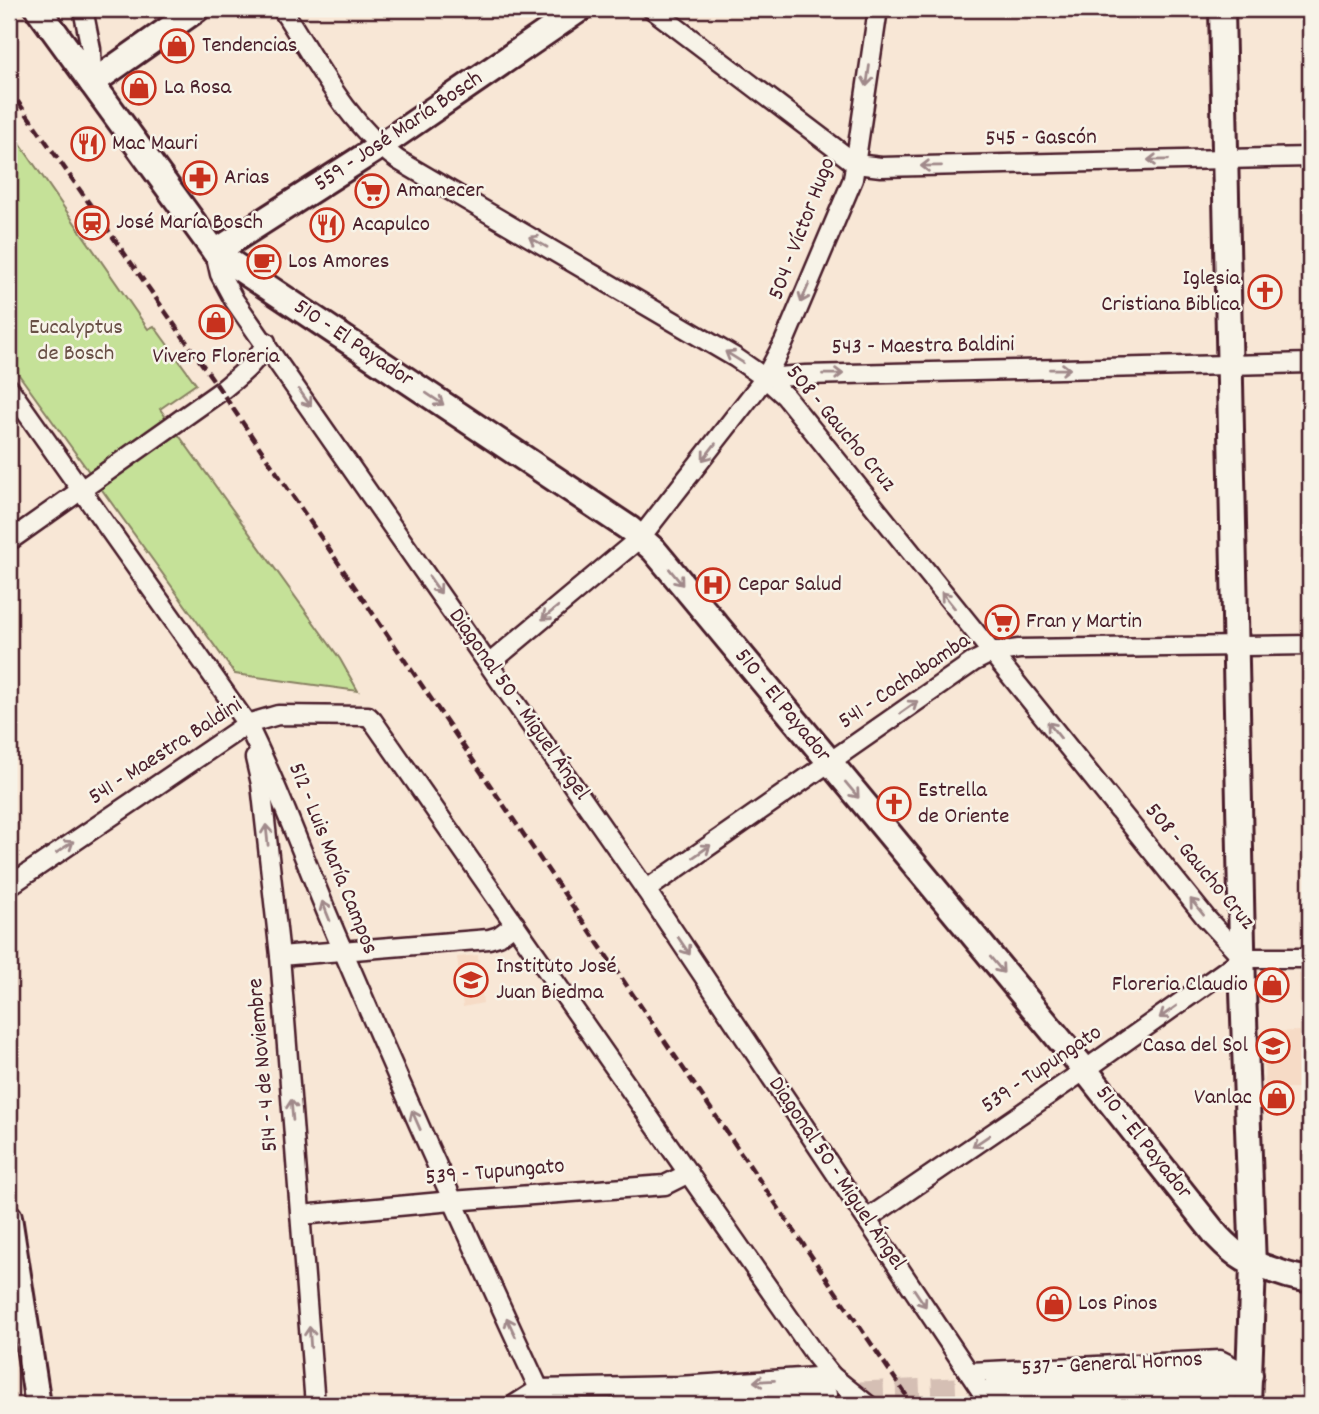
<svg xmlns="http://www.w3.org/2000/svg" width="1319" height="1414" viewBox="0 0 1319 1414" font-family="Dekko,sans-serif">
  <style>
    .built { fill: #f6dbc6 }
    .green { fill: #c5e198; stroke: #888062; stroke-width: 2 }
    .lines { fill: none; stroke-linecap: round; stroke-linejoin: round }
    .secondary-tunnel { stroke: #d5bfb4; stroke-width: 24; stroke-dasharray: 24 12; stroke-linecap: butt }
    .street-casing { stroke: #4a1f2b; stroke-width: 23 }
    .secondary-casing { stroke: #4a1f2b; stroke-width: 30 }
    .street { stroke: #f7f3e8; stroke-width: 18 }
    .secondary { stroke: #f7f3e8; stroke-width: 24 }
    .rail { stroke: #4a1f2b; stroke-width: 4.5; stroke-dasharray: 10 5; stroke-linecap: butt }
    .oneway { stroke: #a0898a }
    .labels { text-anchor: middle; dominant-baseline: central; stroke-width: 5; stroke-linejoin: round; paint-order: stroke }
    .poi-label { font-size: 23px; fill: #4a1f2b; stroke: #f7f3e8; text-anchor: start }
    .street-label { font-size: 23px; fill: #4a1f2b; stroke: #f7f3e8 }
    .park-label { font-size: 23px; fill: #695046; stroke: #f7f3e8 }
  </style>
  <rect width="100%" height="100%" fill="#f8e7d6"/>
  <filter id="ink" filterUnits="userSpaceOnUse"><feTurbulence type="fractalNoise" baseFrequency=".0143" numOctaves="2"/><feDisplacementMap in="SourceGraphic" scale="14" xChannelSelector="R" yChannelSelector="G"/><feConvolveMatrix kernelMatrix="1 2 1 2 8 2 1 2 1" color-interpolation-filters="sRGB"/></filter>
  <g filter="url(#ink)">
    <g class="built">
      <path d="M478 955 483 1003 463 1007 457 957Z"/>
      <path d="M1299 974H1310V1088H1265L1263 1032 1300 1031Z"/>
    </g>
    <path class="green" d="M9 128 148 329 154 326 196 384 160 409 340 659 358 691 235 674 9 361Z"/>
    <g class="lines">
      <path class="secondary-tunnel" d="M824 1395 995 1388"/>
      <defs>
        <g id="street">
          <path d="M83 9 91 49 92 83"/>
          <path d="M282 9C316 61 347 124 398 160L736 358 765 378 785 396 1206 918 1243 958"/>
          <path d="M652 9 856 164 881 167 1310 157"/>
          <path d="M215 252 220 274 234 300 646 890 980 1389 994 1405"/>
          <path d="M765 378 805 375 1310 363"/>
          <path d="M9 388 247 724C284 798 310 877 344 953 407 1100 472 1245 539 1389"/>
          <path d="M9 541 221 391C239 376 256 364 266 342"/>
          <path d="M489 664 641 537 765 378 784 342 853 179 878 9"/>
          <path d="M255 758 261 784 280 956 315 1405"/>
          <path d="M9 886 247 724 278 715 368 716 373 721 815 1355 832 1376 868 1405"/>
          <path d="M646 890 973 662 991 653 1019 649 1310 645"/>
          <path d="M280 956 489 939 499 936 515 924"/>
          <path d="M1243 958H1310"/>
          <path d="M301 1215 452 1201 665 1185 689 1173"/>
          <path d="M867 1219 1085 1070 1243 958"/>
          <path d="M970 1372 1220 1360 1250 1375 1226 1394 1027 1405"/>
          <path d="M514 1405 539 1389 679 1386 832 1376"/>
        </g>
        <g id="secondary">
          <path d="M38 9 215 252 630 529 654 550 1085 1070 1217 1236C1239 1259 1247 1262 1278 1272 1289 1276 1298 1279 1310 1279"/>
          <path d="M1222 9 1243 991 1253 1266 1248 1405"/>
          <path d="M92 83 197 9"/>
          <path d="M215 252 379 147 580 9"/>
          <path d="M9 1217 38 1405"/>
          <path d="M995 1388 1215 1380 1250 1375"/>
          <path d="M624 1405 824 1395"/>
        </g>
      </defs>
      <use href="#street" class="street-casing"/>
      <use href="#secondary" class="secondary-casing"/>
      <use href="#street" class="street"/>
      <use href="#secondary" class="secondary"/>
      <path class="rail" d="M9 89 221 391 913 1405"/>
    </g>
    <defs><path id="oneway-shaft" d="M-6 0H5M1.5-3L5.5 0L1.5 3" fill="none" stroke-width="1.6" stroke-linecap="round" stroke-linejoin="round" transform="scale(1.75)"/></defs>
    <g class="oneway">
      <use href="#oneway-shaft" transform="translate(868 76) rotate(98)"/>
      <use href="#oneway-shaft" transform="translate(1158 160) rotate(179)"/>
      <use href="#oneway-shaft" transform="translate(931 166) rotate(179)"/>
      <use href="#oneway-shaft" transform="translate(538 242) rotate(-150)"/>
      <use href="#oneway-shaft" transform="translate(805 293) rotate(113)"/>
      <use href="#oneway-shaft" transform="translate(734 357) rotate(-148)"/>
      <use href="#oneway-shaft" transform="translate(1060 369) rotate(-1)"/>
      <use href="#oneway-shaft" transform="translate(833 374) rotate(-1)"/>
      <use href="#oneway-shaft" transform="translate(305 398) rotate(55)"/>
      <use href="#oneway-shaft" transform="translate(435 399) rotate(34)"/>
      <use href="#oneway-shaft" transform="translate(709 452) rotate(128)"/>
      <use href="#oneway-shaft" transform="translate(676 577) rotate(51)"/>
      <use href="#oneway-shaft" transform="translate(435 585) rotate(55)"/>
      <use href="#oneway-shaft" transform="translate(948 600) rotate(-129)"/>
      <use href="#oneway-shaft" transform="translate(550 613) rotate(140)"/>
      <use href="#oneway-shaft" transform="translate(909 707) rotate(-35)"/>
      <use href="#oneway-shaft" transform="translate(1054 730) rotate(-129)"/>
      <use href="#oneway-shaft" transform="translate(852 790) rotate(50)"/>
      <use href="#oneway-shaft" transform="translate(267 835) rotate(-96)"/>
      <use href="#oneway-shaft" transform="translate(65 847) rotate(-34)"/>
      <use href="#oneway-shaft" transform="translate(702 851) rotate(-35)"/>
      <use href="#oneway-shaft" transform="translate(1197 907) rotate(-129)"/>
      <use href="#oneway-shaft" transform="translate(326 911) rotate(-112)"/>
      <use href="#oneway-shaft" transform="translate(684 946) rotate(56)"/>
      <use href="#oneway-shaft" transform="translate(997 965) rotate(50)"/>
      <use href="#oneway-shaft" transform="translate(1168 1012) rotate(145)"/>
      <use href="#oneway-shaft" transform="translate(292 1110) rotate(-95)"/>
      <use href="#oneway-shaft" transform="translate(416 1120) rotate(-114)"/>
      <use href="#oneway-shaft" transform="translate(981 1141) rotate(146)"/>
      <use href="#oneway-shaft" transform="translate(920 1298) rotate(56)"/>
      <use href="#oneway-shaft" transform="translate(511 1327) rotate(-115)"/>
      <use href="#oneway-shaft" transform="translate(310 1337) rotate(-94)"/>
      <use href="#oneway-shaft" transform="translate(764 1381) rotate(177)"/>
    </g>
  </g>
  <defs>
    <symbol id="shop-ring" viewBox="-11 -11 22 22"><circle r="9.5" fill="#f7f3e8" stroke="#c8321e" stroke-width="1.5"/><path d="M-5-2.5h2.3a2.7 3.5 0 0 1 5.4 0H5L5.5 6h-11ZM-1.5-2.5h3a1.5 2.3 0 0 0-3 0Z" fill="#c8321e"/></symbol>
    <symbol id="restaurant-ring" viewBox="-11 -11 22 22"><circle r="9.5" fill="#f7f3e8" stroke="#c8321e" stroke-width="1.5"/><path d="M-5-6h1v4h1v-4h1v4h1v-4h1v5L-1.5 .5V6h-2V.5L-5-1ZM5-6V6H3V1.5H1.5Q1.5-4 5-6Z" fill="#c8321e"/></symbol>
    <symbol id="pharmacy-ring" viewBox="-11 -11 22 22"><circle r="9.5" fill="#f7f3e8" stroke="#c8321e" stroke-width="1.5"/><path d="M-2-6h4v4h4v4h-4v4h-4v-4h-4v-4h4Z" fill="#c8321e"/></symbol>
    <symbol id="supermarket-ring" viewBox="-11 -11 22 22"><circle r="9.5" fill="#f7f3e8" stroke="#c8321e" stroke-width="1.5"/><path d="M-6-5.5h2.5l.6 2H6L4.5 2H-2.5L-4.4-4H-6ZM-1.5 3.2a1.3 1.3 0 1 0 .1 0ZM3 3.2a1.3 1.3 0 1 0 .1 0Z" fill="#c8321e"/></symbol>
    <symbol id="station-ring" viewBox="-11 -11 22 22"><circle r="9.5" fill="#f7f3e8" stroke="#c8321e" stroke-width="1.5"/><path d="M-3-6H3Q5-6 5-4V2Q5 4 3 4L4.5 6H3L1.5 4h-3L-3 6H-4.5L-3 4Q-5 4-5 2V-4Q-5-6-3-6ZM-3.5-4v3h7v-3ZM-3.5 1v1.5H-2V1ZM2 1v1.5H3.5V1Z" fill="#c8321e"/></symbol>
    <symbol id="cafe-ring" viewBox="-11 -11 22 22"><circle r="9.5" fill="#f7f3e8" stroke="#c8321e" stroke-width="1.5"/><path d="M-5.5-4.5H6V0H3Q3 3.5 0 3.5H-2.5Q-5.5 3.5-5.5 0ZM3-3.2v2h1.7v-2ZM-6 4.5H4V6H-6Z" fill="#c8321e"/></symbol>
    <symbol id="church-ring" viewBox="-11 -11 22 22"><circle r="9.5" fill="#f7f3e8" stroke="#c8321e" stroke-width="1.5"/><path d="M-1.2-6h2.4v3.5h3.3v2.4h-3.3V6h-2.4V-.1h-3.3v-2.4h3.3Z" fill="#c8321e"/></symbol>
    <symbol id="hospital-ring" viewBox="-11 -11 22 22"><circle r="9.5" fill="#f7f3e8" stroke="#c8321e" stroke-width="1.5"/><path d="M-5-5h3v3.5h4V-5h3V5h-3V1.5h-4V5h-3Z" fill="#c8321e"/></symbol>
    <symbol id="university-ring" viewBox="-11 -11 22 22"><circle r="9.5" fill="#f7f3e8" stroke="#c8321e" stroke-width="1.5"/><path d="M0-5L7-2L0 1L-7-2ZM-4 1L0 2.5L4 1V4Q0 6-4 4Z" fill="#c8321e"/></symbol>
    <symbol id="school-ring" viewBox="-11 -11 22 22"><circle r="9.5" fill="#f7f3e8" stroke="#c8321e" stroke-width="1.5"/><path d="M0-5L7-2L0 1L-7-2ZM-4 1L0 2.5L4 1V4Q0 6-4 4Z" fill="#c8321e"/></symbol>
  </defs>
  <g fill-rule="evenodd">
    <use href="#shop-ring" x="158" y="27" width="38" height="38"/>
    <use href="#shop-ring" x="120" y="69" width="38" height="38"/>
    <use href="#restaurant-ring" x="69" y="125" width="38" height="38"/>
    <use href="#pharmacy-ring" x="181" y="159" width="38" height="38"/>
    <use href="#supermarket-ring" x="353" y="172" width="38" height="38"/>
    <use href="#station-ring" x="73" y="204" width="38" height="38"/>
    <use href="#restaurant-ring" x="308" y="206" width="38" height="38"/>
    <use href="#cafe-ring" x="245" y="243" width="38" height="38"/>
    <use href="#church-ring" x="1246" y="273" width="38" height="38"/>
    <use href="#shop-ring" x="197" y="303" width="38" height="38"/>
    <use href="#hospital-ring" x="694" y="566" width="38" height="38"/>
    <use href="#supermarket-ring" x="983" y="603" width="38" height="38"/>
    <use href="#church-ring" x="875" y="785" width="38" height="38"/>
    <use href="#university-ring" x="452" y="961" width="38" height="38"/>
    <use href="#shop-ring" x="1253" y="966" width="38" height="38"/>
    <use href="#school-ring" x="1254" y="1027" width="38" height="38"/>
    <use href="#shop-ring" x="1258" y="1079" width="38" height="38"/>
    <use href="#shop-ring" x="1035" y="1285" width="38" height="38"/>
  </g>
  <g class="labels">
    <g class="poi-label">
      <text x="202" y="46">Tendencias</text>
      <text x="164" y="88">La Rosa</text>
      <text x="112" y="144">Mac Mauri</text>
      <text x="224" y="178">Arias</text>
      <text x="396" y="191">Amanecer</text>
      <text x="116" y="223">José María Bosch</text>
      <text x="352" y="225">Acapulco</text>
      <text x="288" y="262">Los Amores</text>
      <text x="1240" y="279" text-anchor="end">Iglesia<tspan x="1240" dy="26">Cristiana Biblica</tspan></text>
      <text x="216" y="357" text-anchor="middle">Vivero Floreria</text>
      <text x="738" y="585">Cepar Salud</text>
      <text x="1026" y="622">Fran y Martin</text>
      <text x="918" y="791">Estrella<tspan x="918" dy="26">de Oriente</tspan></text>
      <text x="496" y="967">Instituto José<tspan x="496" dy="26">Juan Biedma</tspan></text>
      <text x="1248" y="985" text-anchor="end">Floreria Claudio</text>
      <text x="1248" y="1046" text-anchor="end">Casa del Sol</text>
      <text x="1252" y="1098" text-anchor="end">Vanlac</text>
      <text x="1078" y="1304">Los Pinos</text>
    </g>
    <g class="street-label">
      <text transform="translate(399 132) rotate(-34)">559 - José María Bosch</text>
      <text transform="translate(1041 139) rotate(-1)">545 - Gascón</text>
      <text transform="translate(803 229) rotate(-69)">504 - Víctor Hugo</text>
      <text transform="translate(353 344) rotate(34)">510 - El Payador</text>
      <text transform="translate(923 347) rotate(-1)">543 - Maestra Baldini</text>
      <text transform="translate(840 429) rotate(50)">508 - Gaucho Cruz</text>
      <text transform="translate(905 682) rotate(-34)">541 - Cochabamba</text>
      <text transform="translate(518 705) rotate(55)">Diagonal 50 - Miguel Ángel</text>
      <text transform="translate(782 706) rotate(51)">510 - El Payador</text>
      <text transform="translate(166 752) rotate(-33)">541 - Maestra Baldini</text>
      <text transform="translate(332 859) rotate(68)">512 - Luis María Campos</text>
      <text transform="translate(1199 867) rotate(50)">508 - Gaucho Cruz</text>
      <text transform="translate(264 1065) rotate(-95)">514 - 4 de Noviembre</text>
      <text transform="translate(1042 1070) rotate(-34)">539 - Tupungato</text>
      <text transform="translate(1143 1143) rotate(51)">510 - El Payador</text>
      <text transform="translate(495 1173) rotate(-5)">539 - Tupungato</text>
      <text transform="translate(836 1174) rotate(56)">Diagonal 50 - Miguel Ángel</text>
      <text transform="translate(1112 1365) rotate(-3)">537 - General Hornos</text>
    </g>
    <g class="park-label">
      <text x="76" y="328">Eucalyptus<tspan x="76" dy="26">de Bosch</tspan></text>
    </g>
  </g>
  <rect width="1319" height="1414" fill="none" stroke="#f7f3e8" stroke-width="35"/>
  <rect x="18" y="18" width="1284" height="1379" fill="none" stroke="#4a1f2b" stroke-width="2.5" filter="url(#ink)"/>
</svg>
